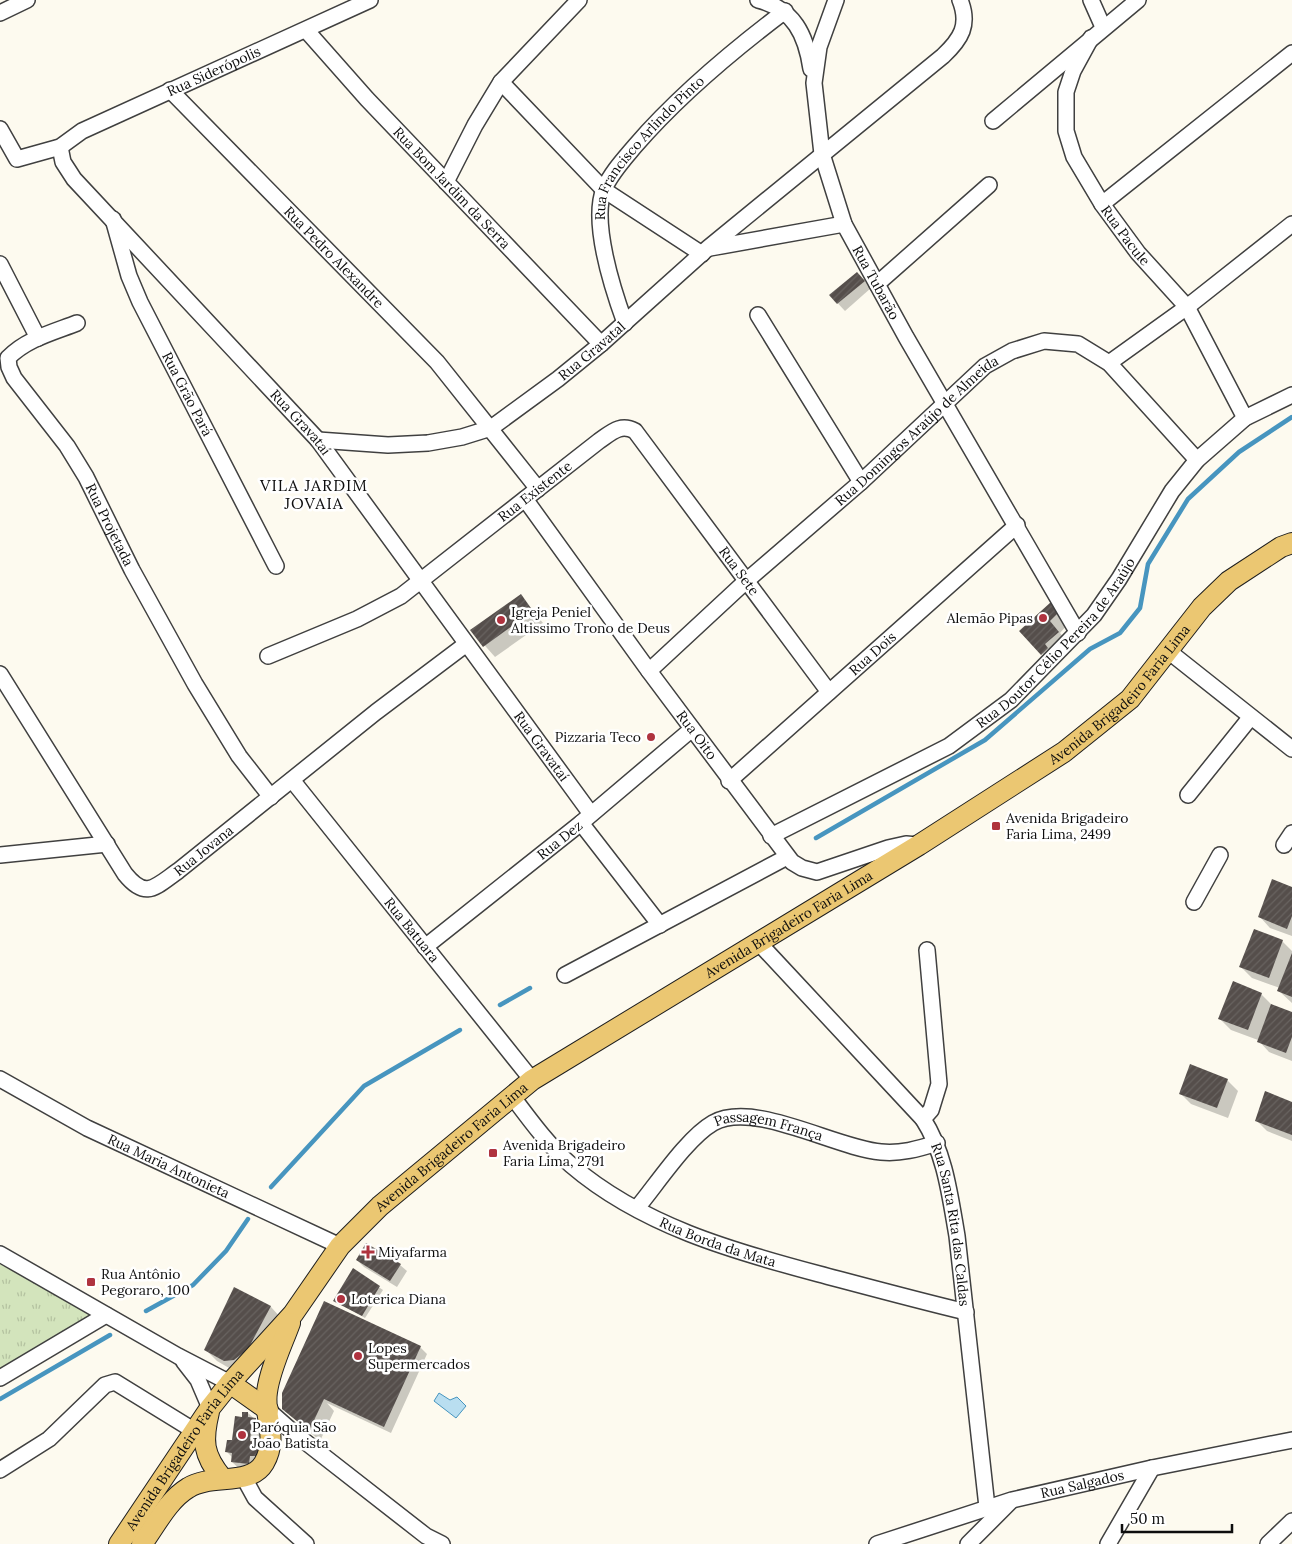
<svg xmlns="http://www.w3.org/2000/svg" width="1292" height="1544" viewBox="0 0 1292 1544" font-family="Lora,serif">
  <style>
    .grass { fill: url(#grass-tufts) }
    .water { fill: #b9def0; stroke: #4795bf }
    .shadow { fill: #0003 }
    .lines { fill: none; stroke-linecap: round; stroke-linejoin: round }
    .stream { stroke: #4795bf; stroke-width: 4.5 }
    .building { fill: url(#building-hatch) }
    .minor-casing { stroke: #404040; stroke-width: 18 }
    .major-casing { stroke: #1e1e1e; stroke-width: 22 }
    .minor { stroke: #fff; stroke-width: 15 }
    .major { stroke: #ebc772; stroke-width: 20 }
    .poi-dot { fill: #af333f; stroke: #fff; stroke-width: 2 }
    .labels { text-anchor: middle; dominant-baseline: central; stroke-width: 5; stroke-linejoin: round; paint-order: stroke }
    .street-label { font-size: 14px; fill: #0d0d0d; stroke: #fff }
    .poi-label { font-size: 14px; fill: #0d0d0d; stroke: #fff; text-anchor: start }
    .quarter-label { font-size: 16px; letter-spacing: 1px; fill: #0d0d0d; stroke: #fff }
  </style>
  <defs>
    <pattern id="grass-tufts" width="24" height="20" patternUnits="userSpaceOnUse" patternTransform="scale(1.25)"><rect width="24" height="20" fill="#d3e4bc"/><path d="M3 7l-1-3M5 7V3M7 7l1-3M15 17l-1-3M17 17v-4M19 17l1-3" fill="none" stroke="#b4c2a0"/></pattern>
    <pattern id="building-hatch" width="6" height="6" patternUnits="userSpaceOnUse" patternTransform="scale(1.25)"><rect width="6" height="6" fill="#554e4b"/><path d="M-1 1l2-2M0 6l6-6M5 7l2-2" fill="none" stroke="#686360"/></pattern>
  </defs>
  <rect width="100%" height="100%" fill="#fdfaef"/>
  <path class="grass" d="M0 1264 94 1315 0 1372Z"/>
  <path class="water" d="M439 1393 450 1400 457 1397 466 1406 456 1418 434 1401Z"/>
  <g class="shadow">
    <path d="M864 280 871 288 845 311 831 296Z"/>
    <path d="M520 596 543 623 495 657 471 630Z"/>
    <path d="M1051 603 1068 624 1060 633 1069 643 1053 664 1021 631Z"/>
    <path d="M1292 888V936L1270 928 1260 917Z"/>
    <path d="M1282 941 1292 951V1003L1279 991 1280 988 1252 978 1241 967Z"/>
    <path d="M1261 994 1272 1005 1292 1013V1061L1269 1052 1258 1040 1231 1030 1220 1019Z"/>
    <path d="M1227 1080 1238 1091 1228 1118 1191 1104 1180 1093Z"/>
    <path d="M1292 1103V1141L1267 1131 1256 1120Z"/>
    <path d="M357 1260 400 1265 407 1271 397 1287 364 1267Z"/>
    <path d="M353 1270 383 1290 365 1318 335 1301Z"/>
    <path d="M235 1289 271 1307 281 1318 236 1372 217 1361 206 1350Z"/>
    <path d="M420 1347 427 1354 391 1433 327 1403 334 1411 320 1441 284 1409Z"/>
    <path d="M248 1413 271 1434 274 1458 272 1470H264L247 1476 232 1462 233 1458 227 1452 233 1442 243 1418Z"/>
  </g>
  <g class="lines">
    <g class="stream">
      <path d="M816 838 985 740 1090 649 1120 633 1140 608 1148 564 1188 499 1239 452 1292 417"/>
      <path d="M500 1005 530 988"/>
      <path d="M271 1187 364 1086 460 1030"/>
      <path d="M146 1311 193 1285 226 1251 248 1219"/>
      <path d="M0 1399 110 1335"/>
    </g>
  </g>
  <g class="building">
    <path d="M857 272 865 281 837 304 829 295Z"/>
    <path d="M521 594 533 611 483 647 470 630Z"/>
    <path d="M1051 602 1058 613 1050 621 1059 632 1045 644 1048 648 1041 655 1019 631Z"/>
    <path d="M1272 879 1292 887V916L1287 929 1258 917Z"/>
    <path d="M1254 929 1283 940 1269 978 1239 967Z"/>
    <path d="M1292 953V997L1277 991Z"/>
    <path d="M1233 981 1262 993 1248 1030 1218 1019Z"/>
    <path d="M1271 1004 1292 1012V1037L1286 1053 1257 1042Z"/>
    <path d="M1190 1064 1228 1079 1217 1108 1179 1094Z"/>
    <path d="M1265 1091 1292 1102V1135L1255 1121Z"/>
    <path d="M366 1243 401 1264 390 1281 356 1260Z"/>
    <path d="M353 1268 380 1286 362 1316 333 1301Z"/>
    <path d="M234 1287 271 1306 248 1349 234 1360 224 1361 204 1350Z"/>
    <path d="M324 1301 421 1346 384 1427 324 1399 309 1431 282 1409V1393Z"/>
    <path d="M242 1412H248V1417L256 1418 255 1430H251L250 1441 259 1442 258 1456H250L249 1464 231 1462 232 1453 225 1452 227 1440H232L235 1416 242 1417Z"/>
  </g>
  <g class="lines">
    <defs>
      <g id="minor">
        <path d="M758 0C794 9 806 35 811 69"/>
        <path id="s1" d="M836 0 819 47 814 83 822 154 844 224 906 337 1078 633"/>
        <path d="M1091 0 1103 27"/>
        <path d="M0 13 27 0"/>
        <path id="s2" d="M306 30 367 99 601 344"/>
        <path id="s3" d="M1091 38 1073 71 1066 92V131L1074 157 1102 204 1138 253 1187 307 1245 418"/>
        <path d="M501 82 604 190 702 254"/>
        <path id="s4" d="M170 90 437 362 538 489"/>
        <path d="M993 121 1138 0"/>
        <path id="s5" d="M0 129 17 159 60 147 82 131 370 0"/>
        <path id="s6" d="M60 147 63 162 74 179 318 440 591 814"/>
        <path d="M446 182 475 125 501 82 579 0"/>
        <path d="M1102 204 1292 53"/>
        <path id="s7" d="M113 219 129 276 140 302 276 566"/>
        <path d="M710 248 844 224"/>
        <path d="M0 264 38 338"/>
        <path d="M877 284 989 185"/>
        <path d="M758 315 861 482"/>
        <path id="s8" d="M77 323C54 332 26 339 8 358L9 367 14 378 67 446 86 477 132 570 195 684 239 756 271 797"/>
        <path id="s9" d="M625 323C613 290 591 222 604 189 611 173 624 159 635 146 679 95 732 51 785 11"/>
        <path d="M1109 363 1187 307 1292 224"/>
        <path id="s10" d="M318 440 388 445 428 443 462 437 491 428 558 379 601 344 708 248 943 56C961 39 970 25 960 0"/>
        <path id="s11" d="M525 499 649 671 792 862 802 868 817 872 888 848 906 844 918 845"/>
        <path d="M1167 650 1292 749"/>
        <path id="s12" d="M268 656 357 619 401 596 599 441C611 433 620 423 635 431L829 692"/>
        <path id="s13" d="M649 671 745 582 861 482 985 366 1012 351 1044 341 1078 344 1109 363 1197 460"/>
        <path id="s14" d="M0 674 125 874C146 900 155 887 178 871L376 712 465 645"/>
        <path id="s15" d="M292 780 532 1080"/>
        <path id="s16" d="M729 781 1017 525"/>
        <path d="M1188 795 1250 718"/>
        <path d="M581 823 660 925"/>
        <path id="s17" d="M771 836 949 746 1011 700 1094 615 1119 579 1172 491 1197 460 1245 418 1292 395"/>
        <path d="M1284 845 1292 833"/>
        <path d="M0 855 107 844"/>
        <path d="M1194 902 1220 855"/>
        <path d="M758 942 923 1119"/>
        <path id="s18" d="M425 947 581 823 692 729"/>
        <path id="s19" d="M927 950 939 1084 931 1110 923 1119C945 1153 950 1196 957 1236L987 1507"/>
        <path d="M565 975 787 857"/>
        <path id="s20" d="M0 1079 87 1128 340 1246"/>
        <path id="s21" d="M512 1096C530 1120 548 1145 571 1165 641 1225 732 1251 819 1274 868 1287 916 1300 966 1312"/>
        <path id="s22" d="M637 1208C657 1184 687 1138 713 1123 754 1100 835 1148 881 1152 900 1154 918 1149 937 1143"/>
        <path d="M0 1254 178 1356 230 1383"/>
        <path d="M184 1362 198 1380 210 1408"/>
        <path d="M0 1378 106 1315"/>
        <path d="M268 1410 294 1433 426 1536 442 1544"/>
        <path d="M0 1470 49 1439 105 1385 115 1382 193 1430"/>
        <path d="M244 1478 255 1498 306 1544"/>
        <path id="s23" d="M877 1544 1012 1500 1152 1468 1292 1440"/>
        <path d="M968 1544 1011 1501"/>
        <path d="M1108 1544 1152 1468"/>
        <path d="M1268 1544 1292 1521"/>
      </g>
      <g id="major">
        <path d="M230 1383 268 1410"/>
        <path d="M209 1412C202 1441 203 1455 222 1478"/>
        <path id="s24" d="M119 1544 210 1408 230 1383 293 1314 340 1246 380 1206 532 1080 919 845 1064 752 1130 699 1202 607 1229 581 1281 547 1292 543"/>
        <path d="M142 1544C156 1525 168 1500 188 1488 211 1473 250 1487 264 1463 279 1437 263 1417 267 1392 270 1369 282 1345 290 1323"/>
      </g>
    </defs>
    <use href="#minor" class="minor-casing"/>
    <use href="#major" class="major-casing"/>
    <use href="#minor" class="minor"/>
    <use href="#major" class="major"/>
  </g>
  <g class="poi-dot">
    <circle cx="1043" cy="618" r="5"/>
    <circle cx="501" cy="620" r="5"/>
    <circle cx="651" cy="737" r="5"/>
    <rect x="991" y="821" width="10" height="10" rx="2.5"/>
    <rect x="488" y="1148" width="10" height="10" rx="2.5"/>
    <path d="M365.5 1244.5h5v5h5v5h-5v5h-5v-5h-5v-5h5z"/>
    <rect x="86" y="1277" width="10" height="10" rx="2.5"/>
    <circle cx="341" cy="1299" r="5"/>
    <circle cx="358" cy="1356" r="5"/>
    <circle cx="242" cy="1435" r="5"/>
  </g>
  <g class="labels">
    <g class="street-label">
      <text stroke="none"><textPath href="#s5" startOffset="251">Rua Siderópolis</textPath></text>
      <text stroke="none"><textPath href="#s9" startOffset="196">Rua Francisco Arlindo Pinto</textPath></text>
      <text stroke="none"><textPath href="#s2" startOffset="215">Rua Bom Jardim da Serra</textPath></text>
      <text stroke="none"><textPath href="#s3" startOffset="220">Rua Pacule</textPath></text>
      <text stroke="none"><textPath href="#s4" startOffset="234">Rua Pedro Alexandre</textPath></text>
      <text stroke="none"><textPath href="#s1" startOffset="298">Rua Tubarão</textPath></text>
      <text stroke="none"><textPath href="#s10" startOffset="302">Rua Gravatal</textPath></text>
      <text stroke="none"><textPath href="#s7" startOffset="191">Rua Grão Pará</textPath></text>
      <text stroke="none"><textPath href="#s6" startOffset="368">Rua Gravataí</textPath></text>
      <text stroke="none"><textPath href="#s13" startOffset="360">Rua Domingos Araújo de Almeida</textPath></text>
      <text stroke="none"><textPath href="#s12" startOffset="316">Rua Existente</textPath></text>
      <text stroke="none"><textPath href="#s8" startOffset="275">Rua Projetada</textPath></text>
      <text stroke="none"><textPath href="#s12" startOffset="612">Rua Sete</textPath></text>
      <text stroke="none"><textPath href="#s17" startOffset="349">Rua Doutor Célio Pereira de Araújo</textPath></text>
      <text stroke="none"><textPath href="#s16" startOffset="192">Rua Dois</textPath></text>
      <text stroke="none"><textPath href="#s24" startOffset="1331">Avenida Brigadeiro Faria Lima</textPath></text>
      <text stroke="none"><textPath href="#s11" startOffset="292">Rua Oito</textPath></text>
      <text stroke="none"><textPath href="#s6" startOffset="772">Rua Gravataí</textPath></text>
      <text stroke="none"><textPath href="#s18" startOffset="172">Rua Dez</textPath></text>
      <text stroke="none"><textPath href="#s14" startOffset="332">Rua Jovana</textPath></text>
      <text stroke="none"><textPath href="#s24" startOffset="926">Avenida Brigadeiro Faria Lima</textPath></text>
      <text stroke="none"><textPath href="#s15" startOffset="192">Rua Batuara</textPath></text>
      <text stroke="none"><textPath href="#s22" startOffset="172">Passagem França</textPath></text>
      <text stroke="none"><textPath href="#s24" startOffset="521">Avenida Brigadeiro Faria Lima</textPath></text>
      <text stroke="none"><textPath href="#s20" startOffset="190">Rua Maria Antonieta</textPath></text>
      <text stroke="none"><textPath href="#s19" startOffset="284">Rua Santa Rita das Caldas</textPath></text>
      <text stroke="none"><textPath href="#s21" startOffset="258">Rua Borda da Mata</textPath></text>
      <text stroke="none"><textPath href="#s24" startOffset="115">Avenida Brigadeiro Faria Lima</textPath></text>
      <text stroke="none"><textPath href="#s23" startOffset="214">Rua Salgados</textPath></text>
    </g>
    <g class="poi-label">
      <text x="511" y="612">Igreja Peniel<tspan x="511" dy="16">Altissimo Trono de Deus</tspan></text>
      <text x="1033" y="618" text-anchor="end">Alemão Pipas</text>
      <text x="641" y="737" text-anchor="end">Pizzaria Teco</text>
      <text x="1006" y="818">Avenida Brigadeiro<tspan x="1006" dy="16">Faria Lima, 2499</tspan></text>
      <text x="503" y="1145">Avenida Brigadeiro<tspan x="503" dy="16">Faria Lima, 2791</tspan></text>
      <text x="378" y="1252">Miyafarma</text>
      <text x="101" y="1274">Rua Antônio<tspan x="101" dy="16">Pegoraro, 100</tspan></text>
      <text x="351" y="1299">Loterica Diana</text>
      <text x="368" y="1348">Lopes<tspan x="368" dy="16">Supermercados</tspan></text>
      <text x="252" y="1427">Paróquia São<tspan x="252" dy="16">João Batista</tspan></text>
    </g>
    <g class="quarter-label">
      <text x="314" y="485">VILA JARDIM<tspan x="314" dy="18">JOVAIA</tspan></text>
    </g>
  </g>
  <path d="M1122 1524v8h110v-8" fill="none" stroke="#0d0d0d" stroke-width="2.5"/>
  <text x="1130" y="1524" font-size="15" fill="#0d0d0d" stroke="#ffffff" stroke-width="4" paint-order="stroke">50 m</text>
</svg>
